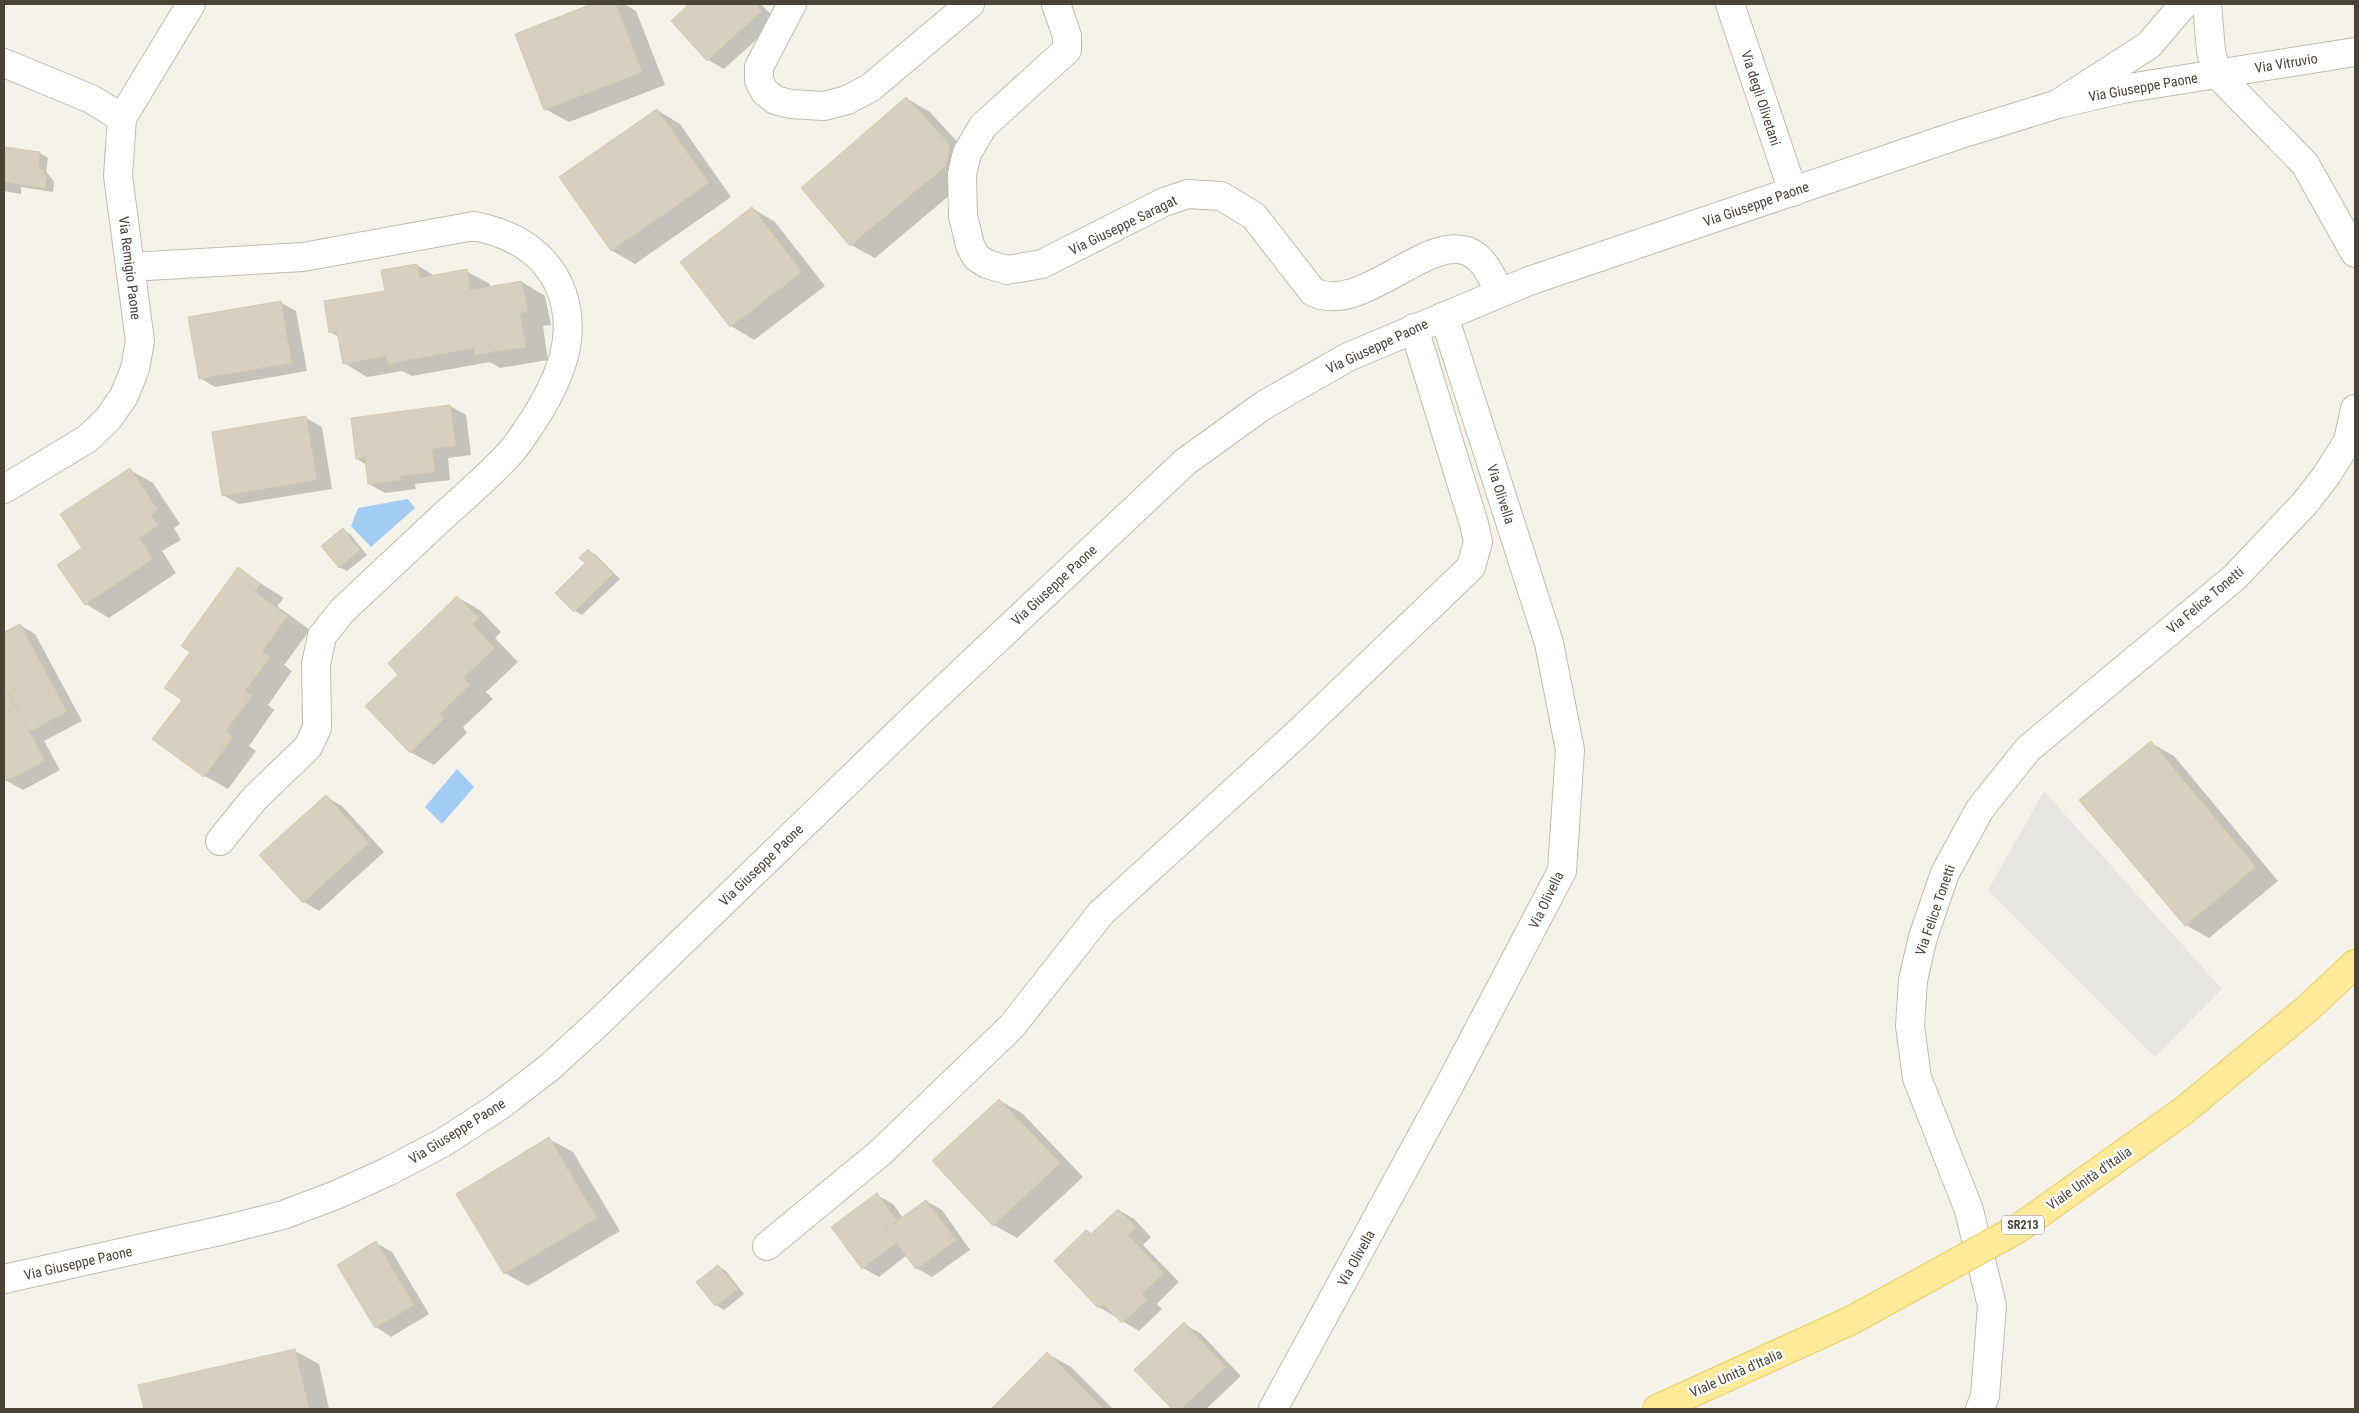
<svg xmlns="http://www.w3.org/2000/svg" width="2359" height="1413" viewBox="0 0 2359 1413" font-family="'Roboto Condensed',sans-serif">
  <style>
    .parking { fill: #e7e5e1 }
    .water { fill: #a3ccf5 }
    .shadow { fill: #0003 }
    .building { fill: #d8d0be; stroke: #d3c9b0 }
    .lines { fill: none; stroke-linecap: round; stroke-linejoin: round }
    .minor-casing { stroke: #c2bcab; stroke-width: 30 }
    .tertiary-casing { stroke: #c2bcab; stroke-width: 30 }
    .primary-casing { stroke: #ebcd61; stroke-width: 30 }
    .minor { stroke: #fff; stroke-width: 28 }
    .tertiary { stroke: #fff; stroke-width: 28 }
    .primary { stroke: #ffea99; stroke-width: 28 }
    .primary-bridge-casing { stroke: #ebcd61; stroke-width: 30; stroke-linecap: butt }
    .primary-bridge { stroke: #ffea99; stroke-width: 28 }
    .labels { text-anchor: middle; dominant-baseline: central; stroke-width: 4.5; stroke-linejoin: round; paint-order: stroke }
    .shield { fill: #fff; stroke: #807c73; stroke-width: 1 }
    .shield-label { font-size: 12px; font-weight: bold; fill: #4a4437 }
    .street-label { font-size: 14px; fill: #4a4437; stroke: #fff }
  </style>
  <rect width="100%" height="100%" fill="#f5f3e9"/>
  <path class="parking" d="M2044 791 2222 989 2155 1057 1988 890Z"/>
  <g class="water">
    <path d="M408 499 415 508 371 547 351 526 358 508Z"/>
    <path d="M457 769 474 787 442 824 425 807Z"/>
  </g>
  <g class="shadow">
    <path d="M596 4H624L636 11 665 85 569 122 545 109 516 35Z"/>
    <path d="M691 4H761L777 21 724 69 708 60 672 21Z"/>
    <path d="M906 98 930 112 973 159 969 179 875 258 851 245Z"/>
    <path d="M657 110 680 124 731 197 635 264 611 250Z"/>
    <path d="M4 148 40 153 48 158 46 171 54 182 53 192 21 187V194L4 191Z"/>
    <path d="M752 208 775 222 825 286 754 340 731 326Z"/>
    <path d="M417 265 435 276 466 271 490 284V288L522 282 545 296 551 325 543 326 548 360 500 368 490 362 412 376 402 371 367 377 344 363 339 337 330 332 386 292Z"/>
    <path d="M280 302 296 311 307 371 215 387 200 378Z"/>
    <path d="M450 406 466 415 471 455 448 458 450 480 415 484 416 489 385 493 369 484 367 465 357 459Z"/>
    <path d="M306 418 322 427 332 489 239 504 223 495Z"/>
    <path d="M130 470 153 483 180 524 174 528 181 540 162 551 176 573 109 618 86 604 84 549Z"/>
    <path d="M343 530 350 534 367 555 347 571 339 567Z"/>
    <path d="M588 550 596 555 620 579 582 615 575 611Z"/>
    <path d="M238 569 284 598 277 606 310 630 284 665 292 671 268 705 274 710 249 746 256 751 228 789 205 776 183 700Z"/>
    <path d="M457 597 481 611 501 632 495 638 518 662 486 692 493 699 463 727 467 733 434 765 410 752 400 675Z"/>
    <path d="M20 625 35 634 82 721 44 741 60 770 23 790 7 781 4 774V634Z"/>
    <path d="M2151 743 2174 756 2278 881 2209 938 2186 925Z"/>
    <path d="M326 797 342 806 384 852 319 911 304 902Z"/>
    <path d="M999 1100 1023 1114 1083 1177 1017 1238 994 1225Z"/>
    <path d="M549 1139 573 1152 620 1231 528 1286 505 1273Z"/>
    <path d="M877 1195 893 1204 903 1218 926 1201 942 1210 970 1250 932 1277 916 1268 907 1255 879 1277 863 1268Z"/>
    <path d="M1119 1210 1134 1219 1151 1237 1143 1245 1179 1282 1157 1304 1162 1309 1139 1331 1099 1307 1092 1235Z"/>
    <path d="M376 1243 392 1252 429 1314 391 1337 376 1327Z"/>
    <path d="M719 1267 726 1271 744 1294 724 1310 716 1305 698 1283Z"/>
    <path d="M1184 1324 1200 1333 1241 1376 1206 1409H1174L1136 1370Z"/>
    <path d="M295 1351 319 1364 329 1409H145L140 1386Z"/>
    <path d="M1048 1354 1071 1367 1113 1409H993Z"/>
  </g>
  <g class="building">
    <path d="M592 4H616L642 72 544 110 515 34Z"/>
    <path d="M689 4H755L762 11 707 61 671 21Z"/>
    <path d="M906 97 950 145 946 166 850 246 801 188Z"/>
    <path d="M657 109 709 183 611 251 559 177Z"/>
    <path d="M4 147 40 152 39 166 47 177 45 188 4 182Z"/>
    <path d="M752 207 802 272 730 327 680 262Z"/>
    <path d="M417 264 419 278 467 269 470 290 522 281 528 312 520 313 526 347 475 355 474 348 388 364 386 356 343 364 337 331 329 333 324 301 385 291 381 270Z"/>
    <path d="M281 301 292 363 199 379 188 317Z"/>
    <path d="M450 405 456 446 432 449 435 472 400 476 401 480 368 484 365 458 356 459 351 418Z"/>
    <path d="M306 416 317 480 222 496 212 432Z"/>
    <path d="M130 468 158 510 151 514 158 526 139 538 153 559 85 605 57 565 82 548 60 514Z"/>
    <path d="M343 528 360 550 339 568 321 546Z"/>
    <path d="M588 549 613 574 574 612 555 593 585 563 579 558Z"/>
    <path d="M238 567 261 584 255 592 288 616 262 651 270 657 245 691 252 696 226 731 233 737 204 777 152 739 182 700 164 688 190 652 181 646Z"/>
    <path d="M457 596 479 618 472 624 495 648 463 678 470 685 440 714 444 719 410 753 365 706 398 675 388 663Z"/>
    <path d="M20 624 67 712 29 732 4 685V632Z"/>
    <path d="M4 685 45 761 6 781 4 777Z"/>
    <path d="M2151 741 2256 867 2185 926 2079 800Z"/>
    <path d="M326 795 369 843 303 903 259 855Z"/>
    <path d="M999 1099 1060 1163 993 1226 932 1161Z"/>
    <path d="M549 1137 597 1218 504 1274 456 1194Z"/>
    <path d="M877 1193 897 1221 886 1229 896 1243 862 1269 831 1227Z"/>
    <path d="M926 1200 956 1240 916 1269 886 1229Z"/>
    <path d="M1118 1209 1136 1227 1128 1235 1164 1273 1142 1294 1147 1300 1122 1323 1103 1304 1098 1308 1054 1261 1086 1230 1091 1234Z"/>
    <path d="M376 1241 414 1305 375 1328 337 1265Z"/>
    <path d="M718 1265 738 1289 715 1306 696 1282Z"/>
    <path d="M1184 1322 1226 1367 1181 1409H1172L1134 1370Z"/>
    <path d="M295 1349 309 1409H144L138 1385Z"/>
    <path d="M1047 1352 1104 1409H991Z"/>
  </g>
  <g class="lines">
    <defs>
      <g id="minor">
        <path d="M792 4 759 67V81L765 92 775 100 790 104 824 106 847 100 870 88 970 4"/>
        <path d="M1056 4 1067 36V50L983 126 967 153 962 174 963 216 970 245 976 257 987 264 1007 270 1042 264 1164 202 1188 194 1221 196 1254 216 1313 292C1362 315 1424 236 1467 251 1484 257 1492 278 1500 292"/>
        <path d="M1730 4 1793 192"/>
        <path d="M2207 4 2211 51 2217 74"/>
        <path d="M4 63 91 99 122 118"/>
        <path d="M2059 103 2149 45 2184 4"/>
        <path d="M130 267 303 257 474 226C510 233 541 249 558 283 581 332 560 379 533 421 526 431 519 443 511 452 489 476 463 498 439 520 407 550 375 580 342 611L322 636 316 664 317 728 308 747 254 799 220 841"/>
        <path d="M4 489 87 439 108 419 124 396 135 369 140 341 118 176 122 118 191 4"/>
        <path d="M767 1246 881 1152 1012 1026 1101 913 1298 733 1471 567 1478 542 1474 524 1414 328"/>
        <path d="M1273 1409 1448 1088 1562 871 1570 750 1549 643 1444 316"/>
      </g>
      <g id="tertiary">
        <path d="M2217 74 2305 164 2355 253"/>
        <path d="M4 1279 228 1229 283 1215 336 1195 387 1172 444 1142 498 1107 550 1067 597 1024 924 708 1185 462 1264 405 1348 357 1529 281 1958 135 2058 104 2122 89 2355 52"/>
        <path d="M1980 1409 1985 1396 1992 1306 1969 1210 1917 1078 1910 1026 1913 980 1923 937 1945 873 1980 809 2028 749 2235 577 2305 503 2326 476 2348 441 2355 409"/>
      </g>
      <g id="primary">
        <path d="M2182 1112 2307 1009 2355 964"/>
        <path d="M1657 1409 1852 1320"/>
      </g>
    </defs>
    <use href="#minor" class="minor-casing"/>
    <use href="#tertiary" class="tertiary-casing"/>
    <use href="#primary" class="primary-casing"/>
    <use href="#minor" class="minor"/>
    <use href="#tertiary" class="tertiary"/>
    <use href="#primary" class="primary"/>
    <defs>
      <path id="primary-bridge" d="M1852 1320 2019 1228 2182 1112"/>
    </defs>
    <use href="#primary-bridge" class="primary-bridge-casing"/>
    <use href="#primary-bridge" class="primary-bridge"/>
  </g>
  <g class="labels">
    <rect class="shield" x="2002" y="1215.5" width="42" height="19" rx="4"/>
    <g class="shield-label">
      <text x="2023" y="1225">SR213</text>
    </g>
    <g class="street-label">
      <text transform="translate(2286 63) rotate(-9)">Via Vitruvio</text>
      <text transform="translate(2143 87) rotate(-10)">Via Giuseppe Paone</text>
      <text transform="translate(1761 98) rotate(72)">Via degli Olivetani</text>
      <text transform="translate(1756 204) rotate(-19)">Via Giuseppe Paone</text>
      <text transform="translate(1123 225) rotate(-26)">Via Giuseppe Saragat</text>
      <text transform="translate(130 268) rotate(83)">Via Remigio Paone</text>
      <text transform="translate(1377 346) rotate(-25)">Via Giuseppe Paone</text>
      <text transform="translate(1501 494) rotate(72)">Via Olivella</text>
      <text transform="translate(1054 585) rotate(-43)">Via Giuseppe Paone</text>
      <text transform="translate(2205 600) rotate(-40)">Via Felice Tonetti</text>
      <text transform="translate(761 865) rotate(-44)">Via Giuseppe Paone</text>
      <text transform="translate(1546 900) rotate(-64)">Via Olivella</text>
      <text transform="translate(1935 910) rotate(-71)">Via Felice Tonetti</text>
      <text transform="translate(457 1131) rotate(-32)">Via Giuseppe Paone</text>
      <text transform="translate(2089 1178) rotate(-35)">Viale Unità d'Italia</text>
      <text transform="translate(1356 1258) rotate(-61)">Via Olivella</text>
      <text transform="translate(78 1263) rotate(-13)">Via Giuseppe Paone</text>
      <text transform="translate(1736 1373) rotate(-24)">Viale Unità d'Italia</text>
    </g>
  </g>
  <rect width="2359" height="1413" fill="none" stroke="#4a4437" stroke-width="10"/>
</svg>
